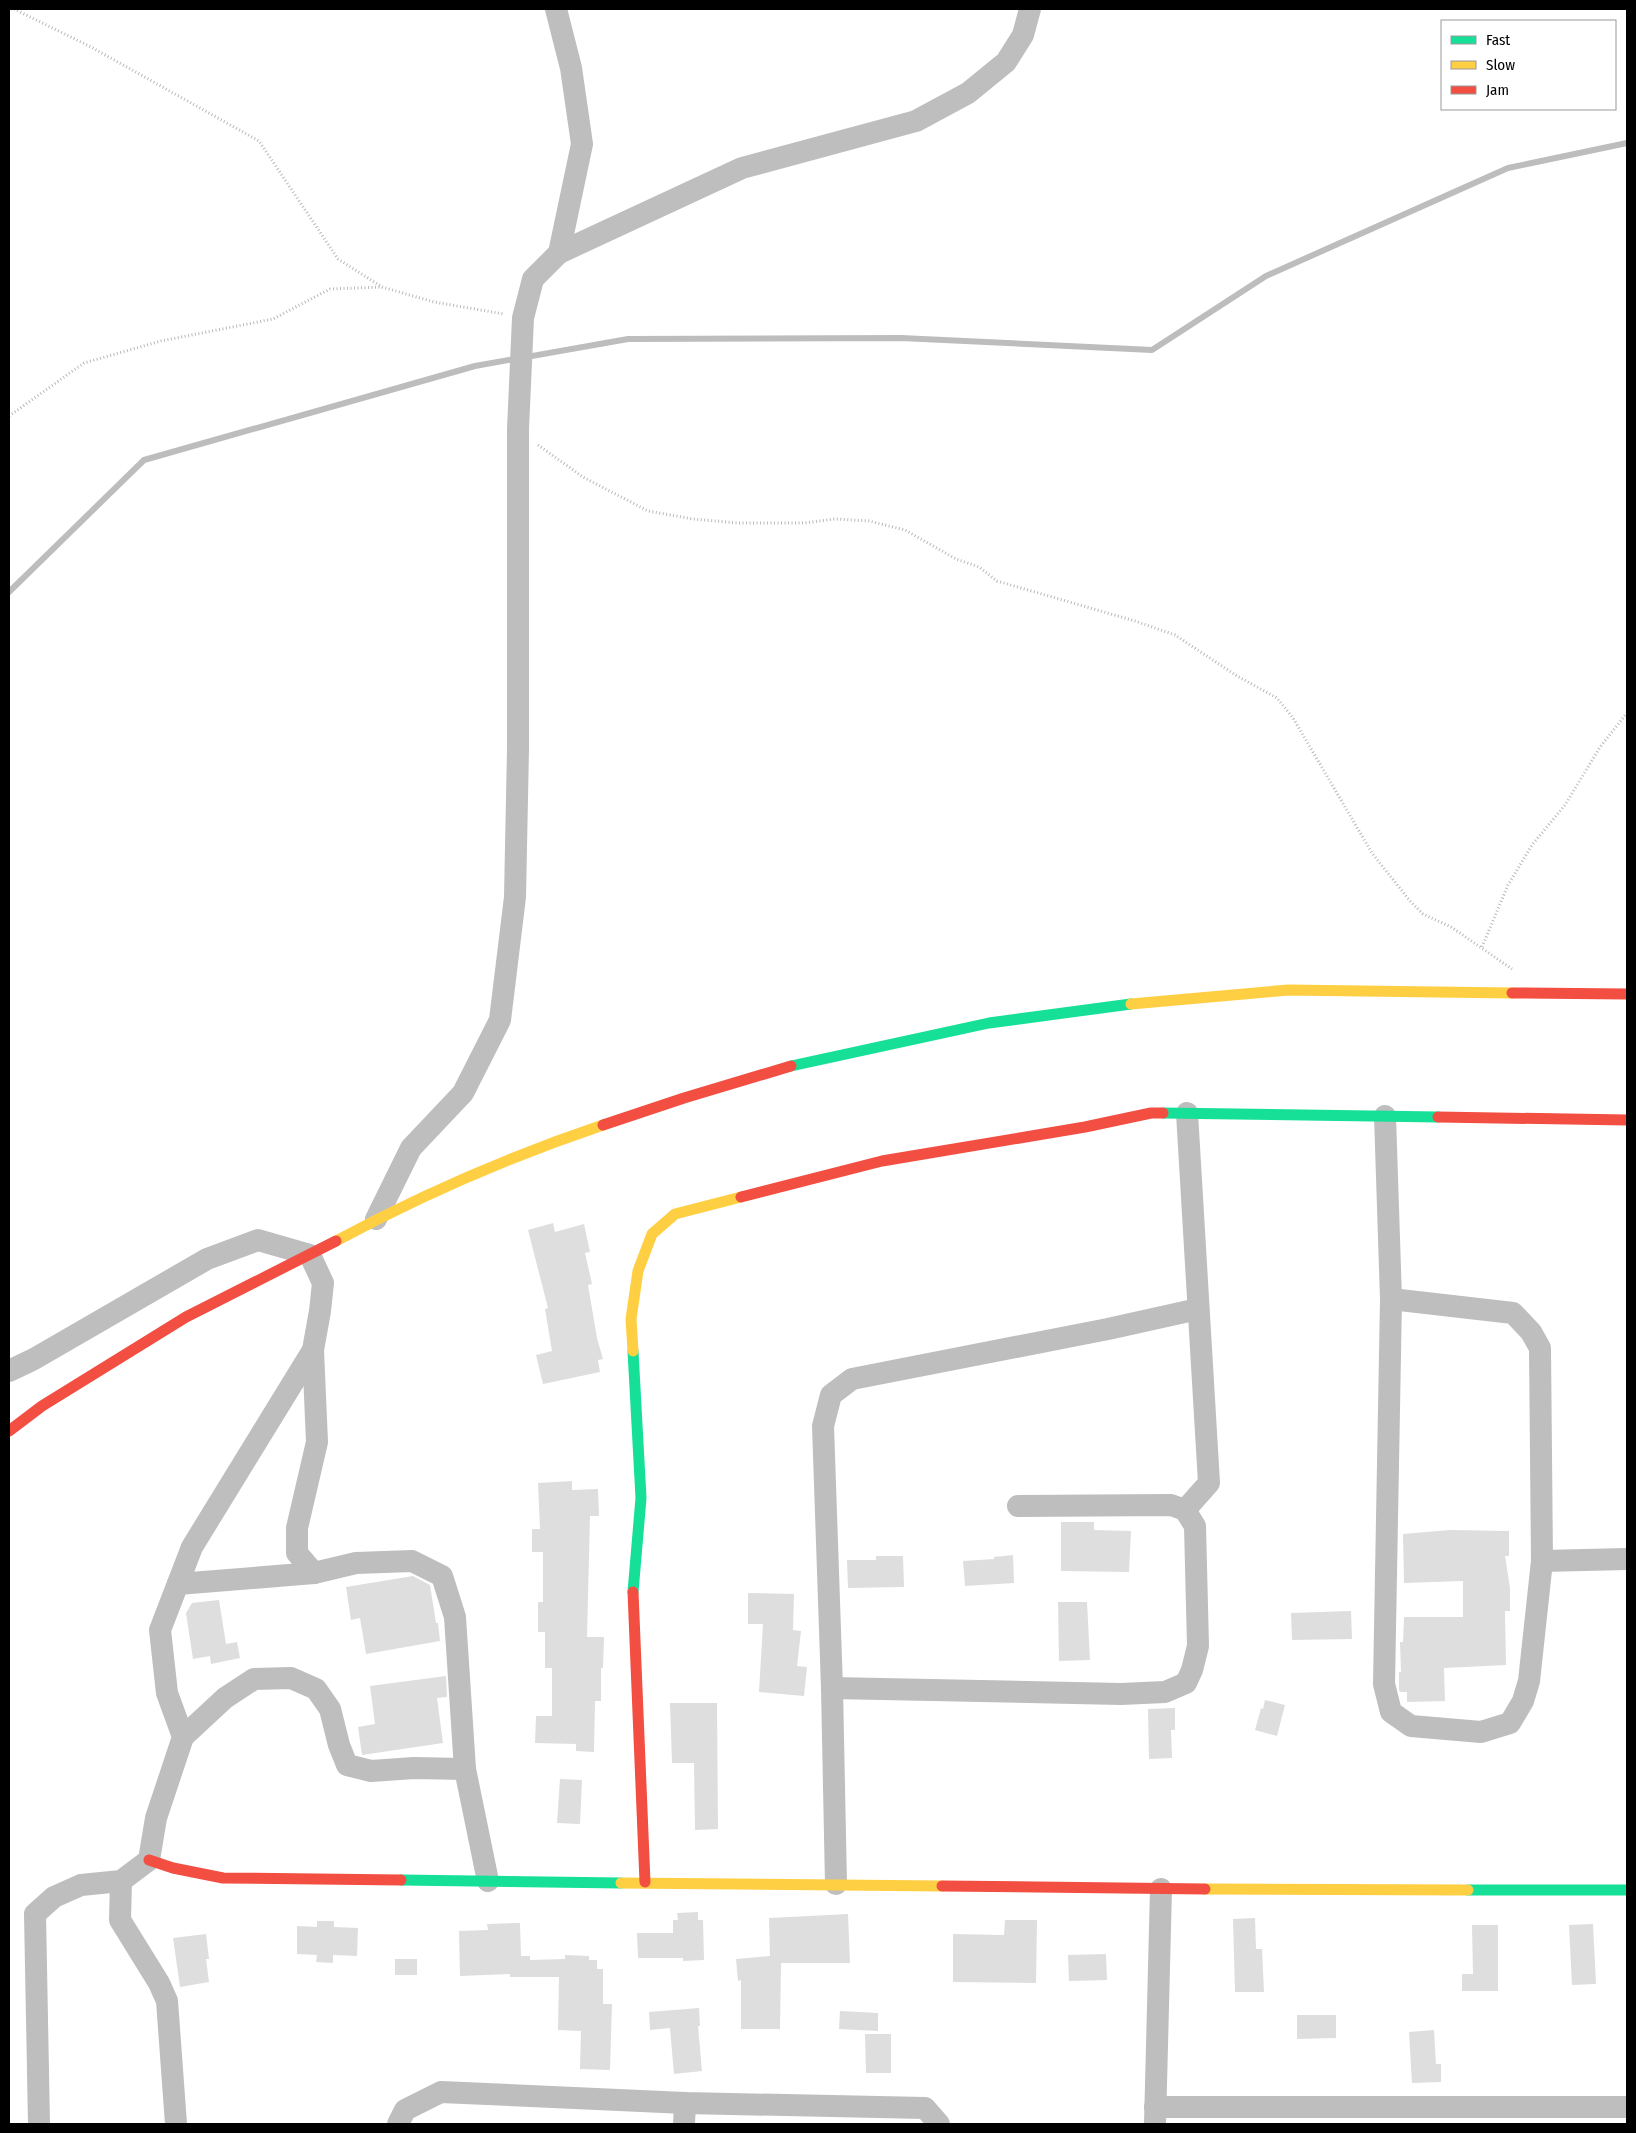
<svg xmlns="http://www.w3.org/2000/svg" width="1636" height="2133" viewBox="0 0 1636 2133" font-family="'Fira Sans Condensed',sans-serif">
  <style>
    .lines { fill: none; stroke-linecap: round; stroke-linejoin: round }
    .stream { stroke: #bdbdbd; stroke-width: 6 }
    .building { fill: #dedede }
    .path { stroke: #b9b9b9; stroke-width: 3; stroke-dasharray: 1 2.5; stroke-linecap: butt }
    .street { stroke: #bebebe; stroke-width: 22 }
    .fast { stroke: #16e098; stroke-width: 11 }
    .slow { stroke: #ffcf43; stroke-width: 11 }
    .jam { stroke: #f24e42; stroke-width: 11 }
  </style>
  <rect width="100%" height="100%" fill="#fff"/>
  <g class="lines">
    <path class="stream" d="M9 592 144 460 475 366 628 339 901 338 1152 350 1266 276 1508 168 1627 143"/>
  </g>
  <g class="building">
    <path d="M553 1223 555 1232 584 1224 590 1252 585 1253 592 1284 588 1285 597 1338 603 1359 598 1360 600 1372 543 1384 536 1355 552 1351 545 1309 548 1308 528 1230Z"/>
    <path d="M572 1481V1490L598 1489 599 1516H590L587 1637H604L603 1668H601V1701H595L594 1752 576 1751V1744L535 1743 536 1716H552V1668H545V1632H538V1602H543V1552H532V1529H540L538 1483Z"/>
    <path d="M1061 1522H1094V1530L1131 1531 1129 1572 1061 1571Z"/>
    <path d="M1450 1530 1509 1531V1556H1505L1510 1588V1611H1505L1506 1665 1444 1668 1445 1701 1407 1702V1692H1400L1399 1690V1672H1401L1400 1642H1403L1404 1617H1463V1581L1404 1583 1403 1534Z"/>
    <path d="M1013 1555 1014 1583 965 1586 963 1561 994 1559V1557Z"/>
    <path d="M876 1556H903L904 1587 848 1588 847 1560H876Z"/>
    <path d="M413 1576 430 1585 436 1623H438L440 1641 366 1654 360 1618 351 1620 346 1587Z"/>
    <path d="M748 1593 794 1594 793 1630 801 1631 797 1666 807 1667 804 1696 759 1692 763 1624H748Z"/>
    <path d="M219 1600 226 1644 237 1642 240 1658 211 1664 210 1656 193 1659 186 1613 192 1603Z"/>
    <path d="M1058 1602H1087L1090 1660 1059 1661Z"/>
    <path d="M1351 1611 1352 1639 1292 1640 1291 1613Z"/>
    <path d="M446 1676 447 1697 437 1698 443 1743 362 1755 358 1727 375 1724 370 1686Z"/>
    <path d="M1265 1700 1285 1705 1277 1736 1255 1730 1261 1708 1263 1709Z"/>
    <path d="M670 1703H717L718 1829 695 1830 694 1763H672Z"/>
    <path d="M1175 1708V1730H1171L1172 1758 1149 1759 1148 1709Z"/>
    <path d="M560 1779 582 1780 580 1824 557 1823Z"/>
    <path d="M698 1912V1920H703L704 1960 683 1961V1958H638L637 1933H673V1920H678L677 1913Z"/>
    <path d="M848 1914 850 1963H781L780 2029H741V1980L738 1981 736 1959 770 1956 769 1918Z"/>
    <path d="M1255 1918 1256 1949H1262L1264 1992H1235L1233 1919Z"/>
    <path d="M1005 1920H1037L1036 1983 953 1982V1934L1004 1935Z"/>
    <path d="M317 1921H334V1927L358 1928 357 1956 333 1955V1963L316 1962 317 1955 297 1954V1926L317 1927Z"/>
    <path d="M520 1923 521 1956H530V1960L565 1959V1955L589 1956V1960H597V1969H603V2004H612L610 2070 580 2069 581 2031 558 2030 559 1977H510V1974L460 1976 459 1931 488 1930 487 1924Z"/>
    <path d="M1593 1924 1596 1984 1572 1985 1569 1925Z"/>
    <path d="M1472 1925H1498V1991H1462V1974H1473Z"/>
    <path d="M206 1934 209 1959H206L209 1982 180 1987 173 1938Z"/>
    <path d="M1106 1954 1107 1980 1069 1981 1068 1955Z"/>
    <rect x="395" y="1959" width="22" height="16"/>
    <path d="M699 2008 700 2026H698L702 2071 674 2074 670 2028 650 2030 649 2012Z"/>
    <path d="M840 2011 878 2013V2031L839 2029Z"/>
    <path d="M1297 2015H1336V2038L1297 2039Z"/>
    <path d="M1434 2030 1436 2064H1441V2082L1412 2083 1409 2032Z"/>
    <path d="M865 2034H891V2073H866Z"/>
  </g>
  <g class="lines">
    <g class="path">
      <path d="M14 9 91 47 259 141 338 259 382 287 434 302 504 314"/>
      <path d="M9 416 84 363 161 341 273 319 330 289 382 287"/>
      <path d="M538 445 583 477 648 511 693 519 738 523H804L835 519 869 521 905 530 956 559 979 567 997 581 1135 621 1175 635 1237 676 1277 698 1293 718 1372 853 1410 901 1423 914 1451 927 1512 969"/>
      <path d="M1482 947 1508 885 1532 845 1565 805 1600 747 1627 713"/>
    </g>
    <g class="street">
      <path d="M559 253 742 168 916 121 968 93 1006 62 1023 35 1030 9"/>
      <path d="M1385 1116 1391 1299 1384 1684 1391 1712 1411 1726 1481 1732 1510 1723 1523 1701 1529 1681 1542 1561 1540 1348 1531 1332 1513 1313 1391 1299"/>
      <path d="M376 1219 411 1148 463 1093 500 1020 515 897 518 749V429L523 318 533 279 559 253 582 144 571 68 556 9"/>
      <path d="M9 1371 34 1359 207 1259 258 1240 310 1255 323 1283 320 1311 313 1350 317 1442 297 1528V1553L314 1573"/>
      <path d="M1185 1510 1209 1483 1187 1113"/>
      <path d="M1542 1561 1627 1559"/>
      <path d="M178 1584 314 1573 356 1563 412 1561 442 1576 455 1617 465 1769 488 1881"/>
      <path d="M832 1688 1121 1694 1165 1692 1186 1683 1192 1670 1198 1646 1195 1526 1185 1510 1171 1505 1018 1506"/>
      <path d="M183 1737 225 1698 254 1679 291 1678 316 1689 330 1709 339 1745 347 1765 371 1771 414 1768 465 1769"/>
      <path d="M121 1881 120 1920 159 1983 167 2001 176 2124"/>
      <path d="M836 1884 832 1688 823 1426 831 1395 852 1379 1108 1329 1198 1309"/>
      <path d="M1155 2107H1627"/>
      <path d="M39 2124 35 1914 54 1897 81 1885 121 1881 149 1860 156 1818 183 1737 167 1693 160 1630 192 1547 313 1350"/>
      <path d="M398 2124 405 2110 441 2092 685 2103 925 2108 939 2124"/>
      <path d="M684 2124 685 2103"/>
      <path d="M1155 2124 1161 1889"/>
    </g>
    <g class="fast">
      <path d="M791 1066 989 1023 1131 1004"/>
      <path d="M1163 1113 1438 1117"/>
      <path d="M633 1351 641 1498 633 1592"/>
      <path d="M401 1880 621 1883"/>
      <path d="M1468 1890H1627"/>
    </g>
    <g class="slow">
      <path d="M1131 1004 1288 990 1512 993"/>
      <path d="M336 1241C421 1195 511 1156 603 1125"/>
      <path d="M633 1351 631 1319 638 1271 652 1234 675 1214 741 1197"/>
      <path d="M621 1883 942 1886"/>
      <path d="M1205 1889 1468 1890"/>
    </g>
    <g class="jam">
      <path d="M1512 993 1627 994"/>
      <path d="M1438 1117 1627 1120"/>
      <path d="M603 1125 684 1098 791 1066"/>
      <path d="M741 1197 882 1161 1085 1127 1151 1113H1163"/>
      <path d="M9 1431 42 1406 186 1317 336 1241"/>
      <path d="M633 1592 645 1882"/>
      <path d="M149 1860 173 1868 223 1878 401 1880"/>
      <path d="M942 1886 1205 1889"/>
    </g>
  </g>
  <rect width="1636" height="2133" fill="none" stroke="#000000" stroke-width="20"/>
  <rect x="1441" y="20" width="175" height="90" fill="#ffffff" stroke="#999999"/>
  <rect x="1451" y="36" width="25" height="8" fill="#16e098" stroke="#999999"/>
  <text x="1486" y="45" font-size="15" fill="#000000">Fast</text>
  <rect x="1451" y="61" width="25" height="8" fill="#ffcf43" stroke="#999999"/>
  <text x="1486" y="70" font-size="15" fill="#000000">Slow</text>
  <rect x="1451" y="86" width="25" height="8" fill="#f24e42" stroke="#999999"/>
  <text x="1486" y="95" font-size="15" fill="#000000">Jam</text>
</svg>
